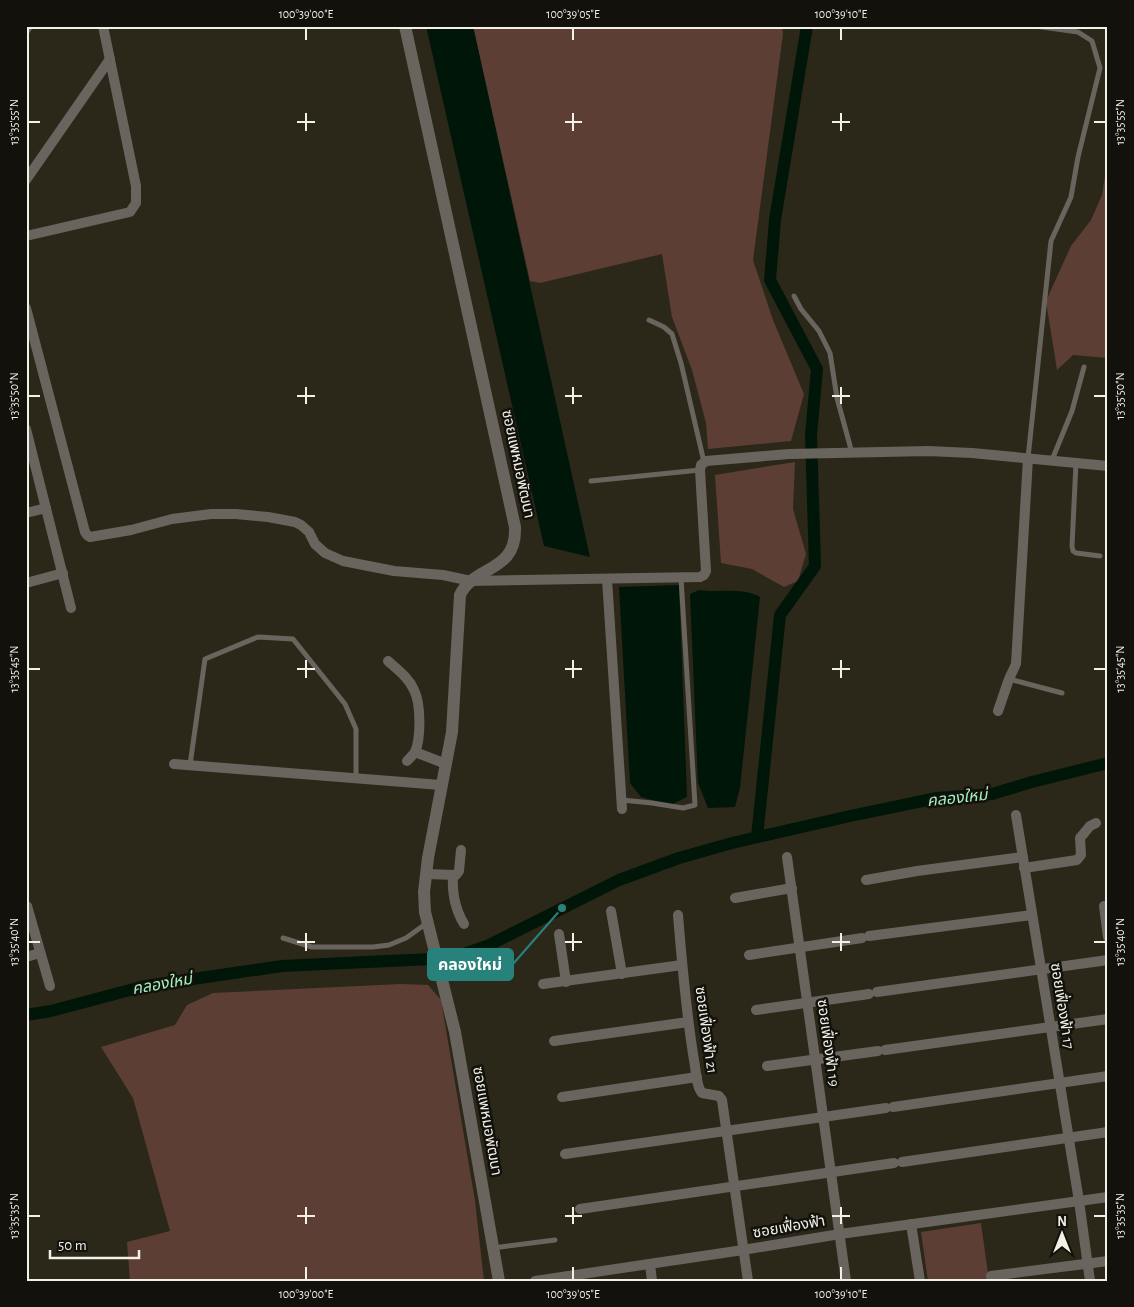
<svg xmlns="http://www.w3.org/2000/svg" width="1134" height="1307" viewBox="0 0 1134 1307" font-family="'Alegreya Sans','Noto Sans Thai',sans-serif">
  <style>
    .green { fill: #5d3e35 }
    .water { fill: #001609 }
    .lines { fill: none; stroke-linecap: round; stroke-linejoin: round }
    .canal { stroke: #001609; stroke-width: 12 }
    .service { stroke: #6a645f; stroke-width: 5 }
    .minor { stroke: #6a645f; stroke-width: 10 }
    .tertiary { stroke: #6a645f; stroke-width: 12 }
    .ticks { fill: none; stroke: #f2f0e7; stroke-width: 2 }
    .labels { text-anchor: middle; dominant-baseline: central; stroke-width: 5; stroke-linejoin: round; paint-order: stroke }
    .street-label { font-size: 15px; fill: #f2f0e7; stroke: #12110b }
    .water-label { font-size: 16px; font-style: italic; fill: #a4f2c3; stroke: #12110b }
    .leader { fill: none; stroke: #26827a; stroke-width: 2 }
    .callout-dot { fill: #26827a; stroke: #12110b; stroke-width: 2 }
    .callout { fill: #26827a; stroke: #26827a; stroke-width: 2 }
    .callout-label { font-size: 16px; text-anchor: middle; font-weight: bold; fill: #fff }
    .neatline { fill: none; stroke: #f2f0e7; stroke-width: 2 }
    .ticks-label { font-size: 12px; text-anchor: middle; fill: #f2f0e7 }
  </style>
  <rect width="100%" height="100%" fill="#2b281a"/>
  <g class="green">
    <path d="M473 26H782L783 34 753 260 773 320 804 394 791 441 708 449 706 423 692 370 672 317 662 254 540 283 530 281Z"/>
    <path d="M1108 157V358L1073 355 1057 370 1046 301 1071 246 1091 220 1102 195Z"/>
    <path d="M795 462 793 509 806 554 798 581 784 587 752 569 721 563 715 475Z"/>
    <path d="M401 984 428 985 441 1000 475 1201 484 1281H130L127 1242 170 1231 133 1098 101 1047 175 1025 187 1005 213 993Z"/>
    <path d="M981 1223 989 1281H928L921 1232Z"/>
  </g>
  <g class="water">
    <path d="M426 26H473L590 557 544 546Z"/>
    <path d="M679 585 687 797 671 805 641 797 630 783 619 587Z"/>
    <path d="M699 590C719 593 742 587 760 597L740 788 735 807 708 808 698 783 690 594Z"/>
  </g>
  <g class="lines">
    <g class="canal">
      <path d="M757 837 780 615 815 566 811 435 817 369 770 280 775 220 807 26"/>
      <path d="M26 1015 51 1011 145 986 282 966 452 958 487 946 619 880 679 858 732 843 850 816 937 798 992 794 1032 782 1108 763"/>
    </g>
    <g class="service">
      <path d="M794 296 801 309 819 331 830 353 837 398 852 453"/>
      <path d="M649 320 664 327 672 334 681 363 704 462"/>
      <path d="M1028 458 1051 241 1071 197 1078 157 1100 68 1092 41 1078 32 1035 26"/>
      <path d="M1052 460 1072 411 1084 367"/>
      <path d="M1076 463 1072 546 1073 551 1076 553 1100 556"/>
      <path d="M591 481 700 470"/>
      <path d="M1009 679 1062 693"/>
      <path d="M190 765 205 659 258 637 293 639 345 704 356 729V779"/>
      <path d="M622 800 652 803 683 808 695 805 681 578"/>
      <path d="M283 938 312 947H373L389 945 406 938 427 923"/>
      <path d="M493 1248 555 1240"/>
    </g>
    <g class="minor">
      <path d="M26 29 28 26"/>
      <path d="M26 180 110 59"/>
      <path d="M26 236 130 212 136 203V186L103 26"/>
      <path d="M26 308 85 532 87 535 90 537 131 530 172 519 211 514H236L268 517 295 522 301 525 309 532 315 544 325 553 343 561 394 571 443 575 471 581 700 577 704 575 706 571 700 470 701 465 706 461 789 454 928 451 972 453 1108 466"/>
      <path d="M26 429 71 608"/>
      <path d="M26 513 46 508"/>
      <path d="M607 579 622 809"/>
      <path d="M26 583 63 573"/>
      <path d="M388 661C398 670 409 678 414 690 421 703 421 739 415 752 413 755 410 758 407 761"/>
      <path d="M998 711 1009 679 1016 664 1028 458"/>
      <path d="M415 752 446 764"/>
      <path d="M174 764 441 785"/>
      <path d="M1016 815 1079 1201 1090 1281"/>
      <path d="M787 857 846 1281"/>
      <path d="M1024 868 1077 860 1081 855 1080 838 1090 826 1096 823"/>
      <path d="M426 874 456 875 459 871 461 850"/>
      <path d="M453 876C452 893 455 909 464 924"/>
      <path d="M866 880 917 871 1023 857"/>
      <path d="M735 898 792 888"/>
      <path d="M27 906 50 986"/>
      <path d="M1104 906 1108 937"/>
      <path d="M611 911 622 974"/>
      <path d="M678 915C682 964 686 1012 694 1060 696 1070 696 1086 702 1093L719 1096 722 1100 748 1281"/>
      <path d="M559 934 566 982"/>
      <path d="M869 936 1032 915"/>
      <path d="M749 955 862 938"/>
      <path d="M26 957 40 953"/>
      <path d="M543 984 682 965"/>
      <path d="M877 992 1108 960"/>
      <path d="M756 1010 869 994"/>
      <path d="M554 1041 688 1022"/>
      <path d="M885 1050 1108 1019"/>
      <path d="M767 1066 878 1051"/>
      <path d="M562 1097 697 1077"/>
      <path d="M893 1107 1108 1076"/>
      <path d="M565 1154 886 1108"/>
      <path d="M902 1162 1108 1132"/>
      <path d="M580 1209 894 1163"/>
      <path d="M911 1224 920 1281"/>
      <path d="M650 1264 652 1281"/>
      <path d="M991 1276 1108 1261"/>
      <path d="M535 1281 743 1250 840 1234 1108 1197"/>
    </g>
    <path class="tertiary" d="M405 26 515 527C517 573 474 565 460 595L452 732 428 858 424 892 425 912 455 1032 499 1281"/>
  </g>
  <path class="ticks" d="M306 28V40M573 28V40M841 28V40M306 113V131M573 113V131M841 113V131M28 122H40M297 122H315M565 122H582M832 122H850M1094 122H1106M306 387V404M573 387V404M841 387V404M28 396H40M297 396H315M565 396H582M832 396H850M1094 396H1106M306 660V678M573 660V678M841 660V678M28 669H40M297 669H315M565 669H582M832 669H850M1094 669H1106M306 933V951M573 933V951M841 933V951M28 942H40M297 942H315M565 942H582M832 942H850M1094 942H1106M306 1207V1224M573 1207V1224M841 1207V1224M28 1216H40M297 1216H315M565 1216H582M832 1216H850M1094 1216H1106M306 1267V1280M573 1267V1280M841 1267V1280"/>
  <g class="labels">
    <g class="street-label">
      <text transform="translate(518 464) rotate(78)">ซอยแพหมอพัฒนา</text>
      <text transform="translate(1062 1006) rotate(81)">ซอยเฟื่องฟ้า 17</text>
      <text transform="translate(706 1030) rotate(82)">ซอยเฟื่องฟ้า 21</text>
      <text transform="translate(828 1043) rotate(82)">ซอยเฟื่องฟ้า 19</text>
      <text transform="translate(487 1121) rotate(80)">ซอยแพหมอพัฒนา</text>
      <text transform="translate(789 1227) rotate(-10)">ซอยเฟื่องฟ้า</text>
    </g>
    <g class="water-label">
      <text transform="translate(957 798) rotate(-6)">คลองใหม่</text>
      <text transform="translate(162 984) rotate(-10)">คลองใหม่</text>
    </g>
  </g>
  <path class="leader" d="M562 908L513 964"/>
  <circle class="callout-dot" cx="562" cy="908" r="5"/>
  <rect class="callout" x="428" y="949" width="85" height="31" rx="5"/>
  <g class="callout-label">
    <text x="470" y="970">คลองใหม่</text>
  </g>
  <rect width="1134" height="1307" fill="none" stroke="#12110b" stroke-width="55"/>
  <g transform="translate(1062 1234)" stroke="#12110b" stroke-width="4" paint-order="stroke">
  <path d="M0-4L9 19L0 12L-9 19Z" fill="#f2f0e7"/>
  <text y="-8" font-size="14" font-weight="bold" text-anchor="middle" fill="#f2f0e7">N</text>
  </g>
  <path d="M50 1250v8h89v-8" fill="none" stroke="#f2f0e7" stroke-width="2.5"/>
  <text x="58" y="1250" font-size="15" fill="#f2f0e7" stroke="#12110b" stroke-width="4" paint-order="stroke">50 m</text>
  <rect x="28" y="28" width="1078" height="1252" class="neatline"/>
  <g class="ticks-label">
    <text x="306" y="18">100°39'00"E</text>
    <text x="573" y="18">100°39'05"E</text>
    <text x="841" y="18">100°39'10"E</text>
    <text transform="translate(14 122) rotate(-90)" y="4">13°35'55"N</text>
    <text transform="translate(1120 122) rotate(-90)" y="4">13°35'55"N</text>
    <text transform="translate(14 396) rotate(-90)" y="4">13°35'50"N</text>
    <text transform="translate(1120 396) rotate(-90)" y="4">13°35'50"N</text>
    <text transform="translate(14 669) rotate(-90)" y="4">13°35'45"N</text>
    <text transform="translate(1120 669) rotate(-90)" y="4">13°35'45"N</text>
    <text transform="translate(14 942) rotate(-90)" y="4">13°35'40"N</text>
    <text transform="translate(1120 942) rotate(-90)" y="4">13°35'40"N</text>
    <text transform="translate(14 1216) rotate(-90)" y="4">13°35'35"N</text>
    <text transform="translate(1120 1216) rotate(-90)" y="4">13°35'35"N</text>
    <text x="306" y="1298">100°39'00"E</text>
    <text x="573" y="1298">100°39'05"E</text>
    <text x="841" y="1298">100°39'10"E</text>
  </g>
</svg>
